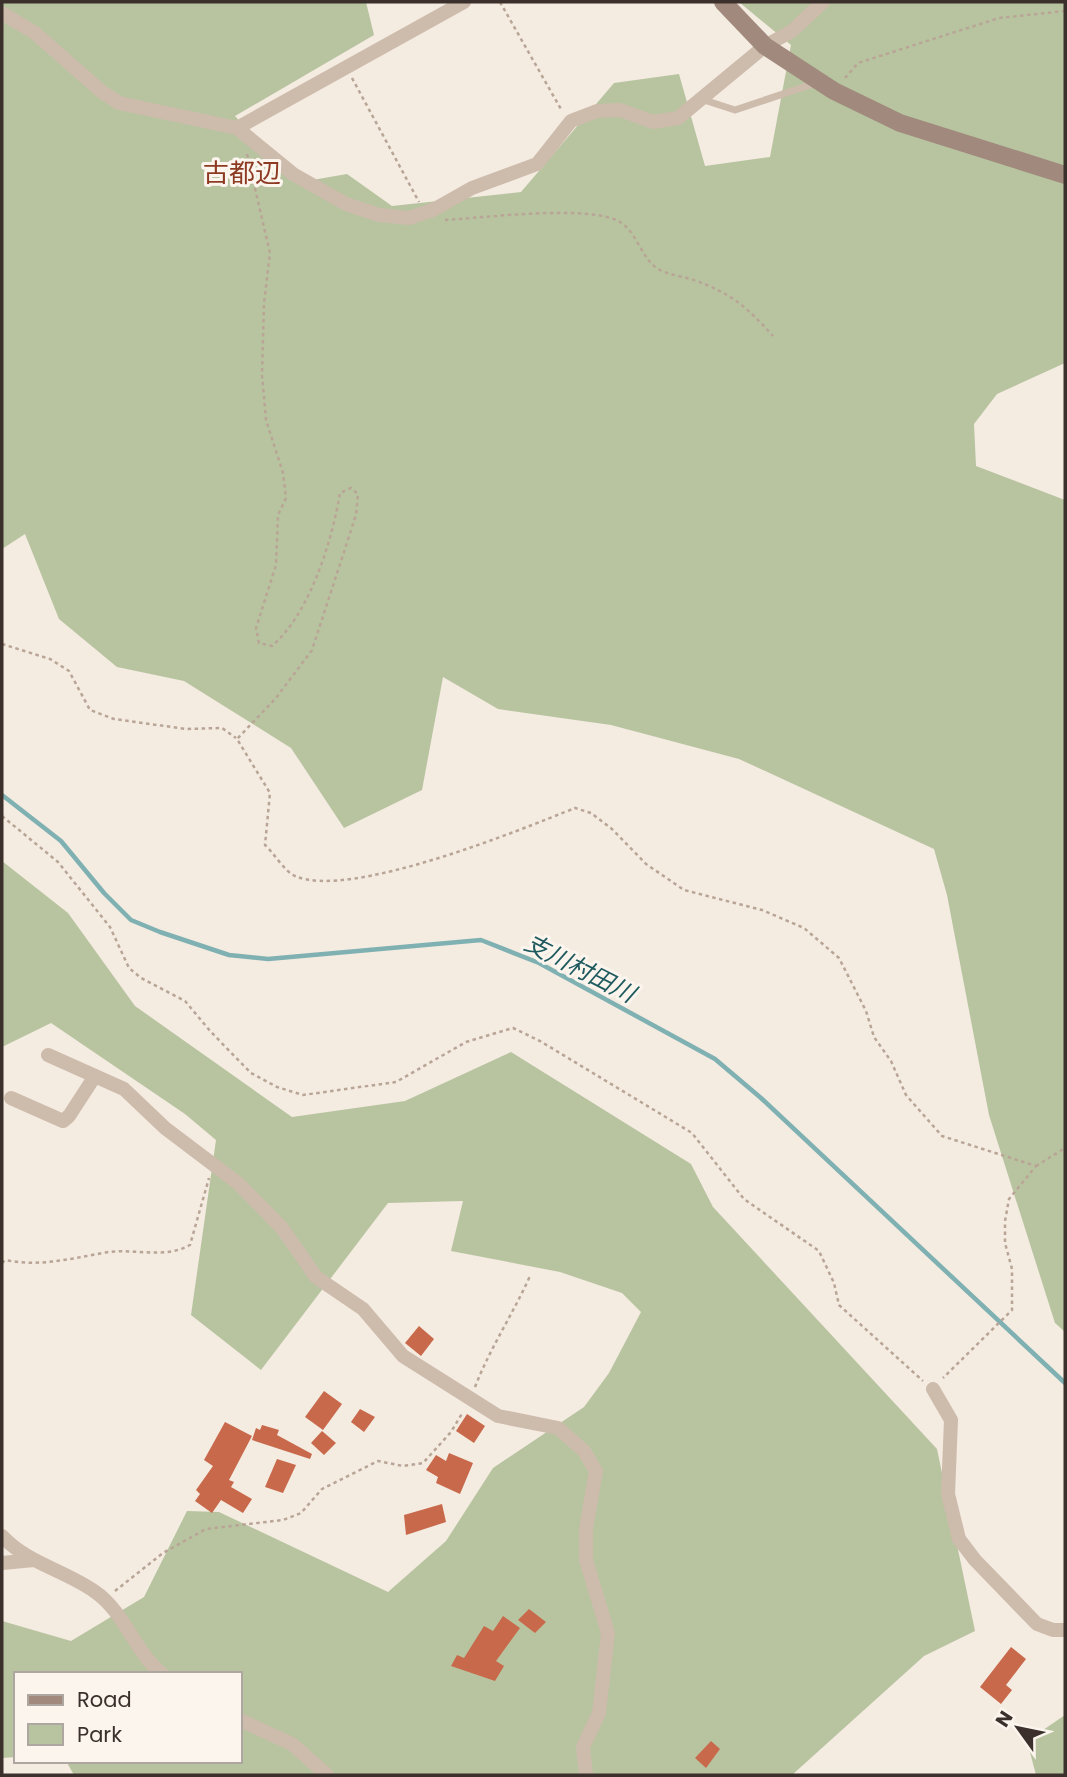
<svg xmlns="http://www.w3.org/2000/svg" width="1067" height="1777" viewBox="0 0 1067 1777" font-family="Poppins,'Noto Sans JP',sans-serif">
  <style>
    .green { fill: #b8c4a0 }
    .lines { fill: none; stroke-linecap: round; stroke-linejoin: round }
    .stream { stroke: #7fb0b2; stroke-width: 4.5 }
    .building { fill: #c8694b }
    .path { stroke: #b9a596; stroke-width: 2.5; stroke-dasharray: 3.5 3.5; stroke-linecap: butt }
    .lane { stroke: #cdbbac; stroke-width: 7 }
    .street { stroke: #cdbbac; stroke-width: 14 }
    .secondary { stroke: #a18a7d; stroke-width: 18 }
    .labels { text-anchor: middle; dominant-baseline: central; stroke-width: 6; stroke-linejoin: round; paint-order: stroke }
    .water-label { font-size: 24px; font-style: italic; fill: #1f5a5e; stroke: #fbf5ee }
    .quarter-label { font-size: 26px; fill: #8c3b22; stroke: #fbf5ee }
  </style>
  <rect width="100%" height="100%" fill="#f4ebe1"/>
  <g class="green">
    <path d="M2 2H366L374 35 235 116 295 183 347 174 392 206 521 192 614 83 679 74 705 166 770 157 791 45 739 2H1065V363L997 394 974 424 976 466 1065 500V1332L1055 1323 989 1115 947 895 934 849 739 759 611 725 498 709 443 677 422 790 344 828 291 748 184 681 117 667 59 619 25 534 2 549Z"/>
    <path d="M2 861 68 913 135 1006 292 1117 405 1101 511 1052 691 1164 713 1207 937 1449 975 1631 924 1656 792 1775H74L66 1761H240V1674H16V1757L2 1758V1621L71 1641 144 1597 187 1511 219 1512 388 1592 446 1541 493 1468 584 1407 609 1373 641 1312 622 1293 560 1272 451 1251 463 1201 388 1203 261 1370 191 1315 216 1140 185 1114 51 1023 2 1047Z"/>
    <path d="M1065 1715V1775H1036L1027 1741Z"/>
  </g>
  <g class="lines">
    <path class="stream" d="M2 795 61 841 104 893 131 920 160 932 229 955 268 959 481 940 539 963 715 1059 761 1098 1065 1383"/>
  </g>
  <g class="building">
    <path d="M419 1326 434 1339 421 1356 405 1343Z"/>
    <path d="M324 1391 342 1404 323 1430 305 1417Z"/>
    <path d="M360 1409 375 1417 364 1432 351 1422Z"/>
    <path d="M467 1414 485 1426 474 1443 456 1431Z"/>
    <path d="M225 1422 252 1436 229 1480 234 1482 231 1487 252 1499 243 1513 221 1500 212 1513 195 1501 200 1494 196 1490 213 1466 204 1460Z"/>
    <path d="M262 1425 279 1430 277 1435 312 1454 310 1459 252 1440 256 1428 260 1430Z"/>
    <path d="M322 1431 336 1443 324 1455 311 1443Z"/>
    <path d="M449 1453 473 1463 460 1494 436 1483 438 1477 426 1470 436 1455 446 1461Z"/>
    <path d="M277 1459 296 1465 283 1493 265 1487Z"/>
    <path d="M442 1504 446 1522 406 1535 404 1515Z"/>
    <path d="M529 1609 546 1622 535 1633 518 1620Z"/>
    <path d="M503 1616 520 1628 496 1661 504 1666 495 1681 451 1666 457 1655 464 1658 484 1626 493 1631Z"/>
    <path d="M1011 1647 1026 1659 1006 1685 1012 1690 1001 1704 980 1687Z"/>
    <path d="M711 1741 720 1749 706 1768 695 1758Z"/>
  </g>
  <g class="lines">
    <g class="path">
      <path d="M500 2 562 111"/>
      <path d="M352 78 419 202"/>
      <path d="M845 78 858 63 999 18 1065 11"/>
      <path d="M247 154 270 253 264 303 262 375 266 420 283 473 286 498 278 515 276 565 256 628 259 643 272 646C310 613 332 541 340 493L351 488 358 494 356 515 312 650 276 698 237 739 270 793 265 845C274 853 284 871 295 876 349 900 520 830 575 808L591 813 612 829 646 864 684 890 762 910 804 928 839 958 866 1011 874 1037 891 1061 906 1095 942 1136 1036 1166 1009 1199 1005 1221V1243L1012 1269V1310L943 1378"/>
      <path d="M445 220C482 218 591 204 620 222 638 233 642 261 660 270 670 275 681 276 691 279 731 293 746 306 773 336"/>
      <path d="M2 644 50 659 69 671 90 710 114 719 186 729 222 728 236 738"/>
      <path d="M2 816 58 862 110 927 129 968 141 978 185 1001 211 1032 251 1073 277 1087 303 1095 396 1082 466 1042 513 1028 540 1041 692 1133 744 1199 819 1251 834 1283 839 1305 923 1381"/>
      <path d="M1036 1166 1065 1148"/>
      <path d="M2 1263 5 1260C39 1267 69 1259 103 1253 132 1247 163 1260 190 1245L209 1178"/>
      <path d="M475 1387C490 1348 513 1314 530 1276"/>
      <path d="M115 1591 163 1553 206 1529 283 1520 301 1513 322 1489 378 1461 403 1466 423 1463 451 1432 463 1412"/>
    </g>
    <path class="lane" d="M701 99 735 110 816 83"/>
    <g class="street">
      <path d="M2 13 35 33 102 92 119 103 237 128 293 174 346 204 379 215 409 218 433 210 472 188 537 164 571 121 597 111 620 110 653 122 678 118 765 46 792 31 823 2"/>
      <path d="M237 128 464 2"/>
      <path d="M48 1055 124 1089 165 1128 239 1184 282 1228 316 1277 363 1309 403 1356 498 1416 558 1428 584 1451 596 1471 586 1529V1560L608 1633 599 1713 583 1747 586 1775"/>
      <path d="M11 1098 63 1121 69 1116 95 1076"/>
      <path d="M933 1389 951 1420 948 1494 959 1539 975 1560 1037 1624 1053 1630H1065"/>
      <path d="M2 1536C27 1563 64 1570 94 1591 125 1612 134 1651 162 1674"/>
      <path d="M2 1563 34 1560"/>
      <path d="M240 1720 292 1744 327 1775"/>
    </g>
    <path class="secondary" d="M723 2 765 46 834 91 900 123 1065 175"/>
  </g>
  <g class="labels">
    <g class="water-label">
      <text transform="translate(580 968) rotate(27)">支川村田川</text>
    </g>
    <g class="quarter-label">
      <text x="242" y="173">古都辺</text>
    </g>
  </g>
  <rect width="1067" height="1777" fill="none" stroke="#3b302b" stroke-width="7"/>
  <rect x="14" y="1672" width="228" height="91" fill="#fbf5ee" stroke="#aea6a0" stroke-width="2"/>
  <rect x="28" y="1695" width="35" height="10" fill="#a18a7d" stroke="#aea6a0" stroke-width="2"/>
  <text x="77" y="1707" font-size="21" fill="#3b302b">Road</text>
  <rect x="28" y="1724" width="35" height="21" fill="#b8c4a0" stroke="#aea6a0" stroke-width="2"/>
  <text x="77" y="1742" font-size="21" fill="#3b302b">Park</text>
  <g transform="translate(1018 1728) rotate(303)" stroke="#fbf5ee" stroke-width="5" paint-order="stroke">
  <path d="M0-5L12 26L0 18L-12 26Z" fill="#3b302b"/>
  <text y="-10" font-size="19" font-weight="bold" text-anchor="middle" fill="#3b302b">N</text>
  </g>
</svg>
